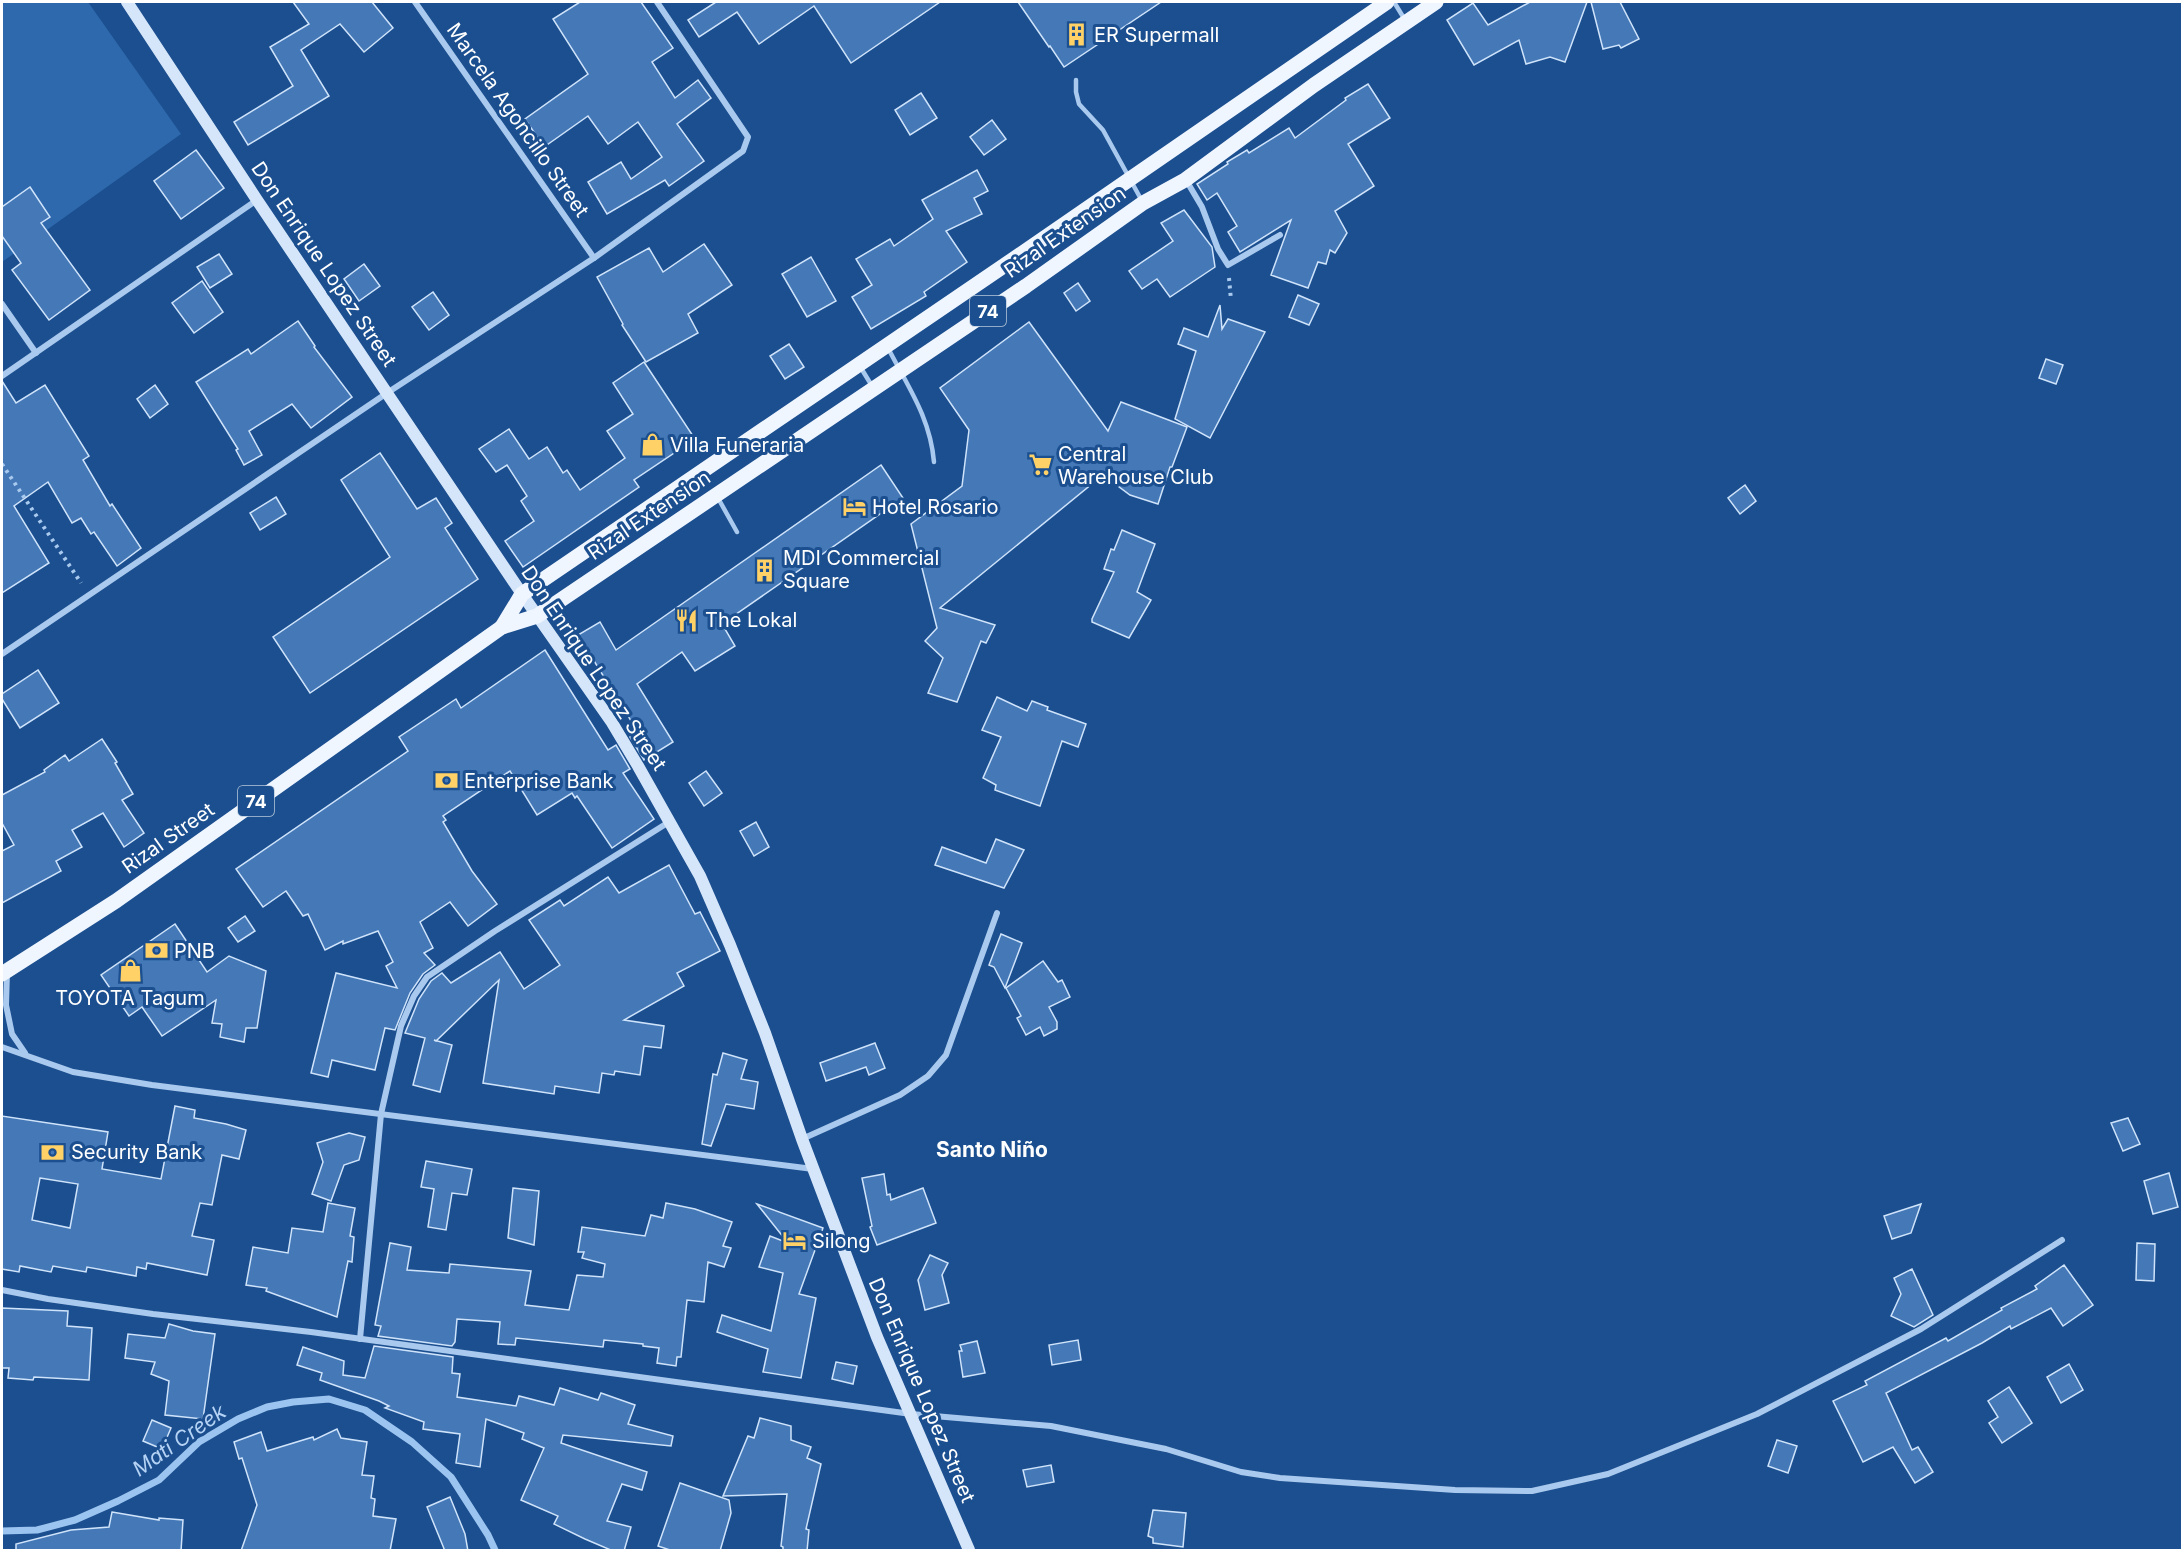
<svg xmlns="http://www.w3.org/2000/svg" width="2184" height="1552" viewBox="0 0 2184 1552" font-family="Inter,sans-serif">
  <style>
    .green { fill: #2e69ad }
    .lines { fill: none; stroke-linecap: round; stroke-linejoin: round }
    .stream { stroke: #9cc4f0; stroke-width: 7 }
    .building { fill: #4478b7; stroke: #cfe3fa; stroke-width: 1.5; fill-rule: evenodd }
    .path { stroke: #a9c9ee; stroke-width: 4; stroke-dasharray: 3 4.5; stroke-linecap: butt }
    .lane { stroke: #a9c9ee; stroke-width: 4.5 }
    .street { stroke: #a9c9ee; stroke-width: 6 }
    .secondary { stroke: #d6e6fa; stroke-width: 12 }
    .primary { stroke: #f0f6ff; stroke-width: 15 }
    .labels { text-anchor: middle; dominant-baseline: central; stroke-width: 6; stroke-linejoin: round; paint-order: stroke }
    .shield { fill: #1b4f8f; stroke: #bbcadd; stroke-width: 1.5 }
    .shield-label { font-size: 18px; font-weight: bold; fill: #fff }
    .poi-label { font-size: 20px; fill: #fff; stroke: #1b4f8f; text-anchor: start }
    .street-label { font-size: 20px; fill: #fff; stroke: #1b4f8f }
    .neighbourhood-label { font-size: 21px; font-weight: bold; fill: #fff; stroke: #1b4f8f }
    .water-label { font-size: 21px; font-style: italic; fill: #b5d3f5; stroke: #1b4f8f }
  </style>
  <rect width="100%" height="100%" fill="#1b4f8f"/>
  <path class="green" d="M2 2H88L181 134 2 262Z"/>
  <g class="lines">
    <path class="stream" d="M2 1531 37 1530 75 1520 118 1501 159 1480 199 1442 238 1419 267 1407 293 1402 329 1399 365 1410 412 1442 451 1477 488 1535 495 1550"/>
  </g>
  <g class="building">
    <path d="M293 2H372L393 28 364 52 340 24 301 50 329 96 248 145 234 122 293 86 270 47 309 24Z"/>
    <path d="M580 2H641L673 48 652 62 675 98 698 80 711 98 677 124 704 161 669 186 665 180 607 214 588 182 621 162 631 179 662 157 638 122 608 144 588 116 544 147 525 119 588 74 553 19Z"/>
    <path d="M716 2H940L851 63 814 6 759 44 737 12 699 37 688 20Z"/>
    <path d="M1018 2H1161L1064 67 1050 46 1049 47Z"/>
    <path d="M1530 2H1587L1565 62 1550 57 1526 64 1519 40 1474 65 1447 20 1473 3 1488 25Z"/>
    <path d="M1591 2H1620L1639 39 1621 48 1619 45 1603 49Z"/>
    <path d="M1368 84 1390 118 1348 144 1374 186 1335 211 1347 233 1335 253 1330 250 1326 264 1318 262 1308 288 1271 275 1291 220 1240 252 1228 232 1237 226 1217 193 1207 200 1197 184 1228 164 1227 162 1247 150 1249 153 1289 128 1295 138 1346 100 1345 98Z"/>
    <path d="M921 93 937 118 910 135 895 110Z"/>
    <path d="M992 120 1006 139 984 155 970 137Z"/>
    <path d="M196 150 224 188 181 219 154 181Z"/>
    <path d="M977 170 988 191 974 198 982 214 946 231 967 262 924 292 926 296 871 329 852 297 872 285 856 259 890 239 894 246 933 219 922 200Z"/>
    <path d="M30 187 50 217 41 223 90 290 49 320 12 270 21 263 2 236V207Z"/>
    <path d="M1184 210 1212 247 1215 267 1170 297 1157 279 1142 289 1129 271 1173 241 1161 223Z"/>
    <path d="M704 244 732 285 688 314 698 333 646 362 622 325 623 324 597 277 649 248 663 272Z"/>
    <path d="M219 254 232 274 210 288 197 267Z"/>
    <path d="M811 257 836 301 807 317 782 274Z"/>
    <path d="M364 264 380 286 359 301 344 279Z"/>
    <path d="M202 281 223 312 194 333 172 303Z"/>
    <path d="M1078 283 1090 301 1076 311 1064 293Z"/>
    <path d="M433 292 449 315 429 330 412 307Z"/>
    <path d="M1298 295 1319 304 1309 325 1289 317Z"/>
    <path d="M1220 305 1222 329 1228 319 1265 332 1210 438 1175 419 1196 351 1178 344 1184 328 1208 337Z"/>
    <path d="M298 321 315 346 314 347 352 397 311 428 292 404 249 431 262 455 244 465 236 450 238 449 196 382 248 349 251 354Z"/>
    <path d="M1029 322 1108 431 1121 402 1187 427 1172 467H1170L1158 504 1130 495 1103 475 940 608 995 625 986 643 981 641 957 702 928 693 943 658 925 641 937 628 911 524 962 486 969 430 940 388Z"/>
    <path d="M789 344 804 367 785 379 770 356Z"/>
    <path d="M2046 359 2063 365 2056 384 2039 378Z"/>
    <path d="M644 362 695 439 634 480 639 487 523 567 505 541 534 521 521 501 527 496 507 465 496 472 479 449 509 429 529 459 547 447 563 473 567 470 580 490 625 458 607 431 633 414 613 383Z"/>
    <path d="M2 381 16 403 45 385 89 456 83 460 110 506 112 504 141 548 117 566 94 532 91 534 81 518 72 523 48 482 14 506 49 563 2 593Z"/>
    <path d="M155 385 168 404 150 418 137 399Z"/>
    <path d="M380 453 417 509 436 498 452 523 445 528 478 579 310 693 273 637 390 557 341 480Z"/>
    <path d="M881 465 903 498 722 624 735 646 695 671 682 652 637 684 673 742 644 760 630 737 638 732 578 635 600 622 616 650Z"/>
    <path d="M1745 485 1756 501 1740 514 1728 498Z"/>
    <path d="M276 497 286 514 260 530 250 513Z"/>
    <path d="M1122 530 1155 544 1137 592 1151 600 1129 638 1092 622V619L1114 572 1104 569 1111 549 1114 550Z"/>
    <path d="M545 650 608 750 616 745 630 769 623 773 654 819 612 848 577 796 575 798 572 793 537 815 510 771 443 816 446 820 443 822 472 871 497 904 468 926 450 902 420 922 433 948 424 953 435 965 423 974 410 993 395 1030 385 1028 375 1070 332 1060 328 1077 311 1073 336 973 397 988 386 966 393 962 378 931 343 944V941L325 950 308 914 303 916 286 891 263 907 236 869 408 751 399 737 456 699 461 708Z"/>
    <path d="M38 670 59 703 20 728 2 699V694Z"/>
    <path d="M997 697 1027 711 1032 701 1048 707 1047 710 1086 724 1078 747 1062 741 1040 806 995 790 996 785 983 778 1001 737 982 730Z"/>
    <path d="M102 739 117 762 115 763 133 794 122 800 144 833 124 847 103 813 72 830 82 847 56 861 61 871 2 903V851L14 845 2 823V795L45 772 44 770 65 755 69 761Z"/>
    <path d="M706 771 722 793 704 806 689 783Z"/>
    <path d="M756 822 769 847 754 856 740 831Z"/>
    <path d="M996 839 1024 850 1004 888 935 865 942 847 986 863Z"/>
    <path d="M669 865 695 914 700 912 720 951 677 973 684 986 624 1020 664 1026 661 1048 644 1046 640 1075 615 1071 614 1075 602 1073 599 1093 555 1086 554 1094 483 1083 499 980 436 1041 434 1040 452 1045 440 1092 413 1085 425 1038 405 1033 419 999 431 981 442 973 451 983 500 952 524 989 560 965 529 920 560 900 564 906 608 877 619 893Z"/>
    <path d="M245 916 255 931 238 942 228 928Z"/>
    <path d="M175 924 207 972 229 956 266 971 257 1028H246L244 1042 220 1037 222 1024 212 1023 216 1000 162 1036 142 1007 129 1016 101 975Z"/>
    <path d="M1001 934 1022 943 1005 988 994 967 989 965Z"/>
    <path d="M1043 961 1058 982 1062 980 1070 997 1049 1007 1057 1022V1029L1044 1036 1040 1027 1026 1035 1017 1018 1021 1016 1006 988Z"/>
    <path d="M875 1043 885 1068 869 1075 866 1067 826 1081 820 1063Z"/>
    <path d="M723 1053 747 1060 741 1079 758 1082 754 1109 726 1104 711 1146 702 1144 713 1074 717 1075Z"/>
    <path d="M175 1106 195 1110 194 1118 226 1124 246 1130 239 1159 222 1155 212 1205 200 1203 192 1236 214 1240 207 1275 147 1263 146 1269 137 1267 136 1276 87 1267 86 1272 53 1266 51 1272 20 1266 19 1272 2 1269V1116L108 1132 102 1169 161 1179ZM40 1178 78 1184 70 1228 32 1220Z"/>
    <path d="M2128 1118 2140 1144 2123 1151 2111 1123Z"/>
    <path d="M349 1133 365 1137 359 1160 344 1165 331 1201 312 1194 323 1162 317 1143Z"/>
    <path d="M426 1161 472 1169 467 1195 452 1193 446 1230 428 1227 434 1189 421 1187Z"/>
    <path d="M2169 1173 2178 1207 2153 1214 2144 1181Z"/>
    <path d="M884 1174 887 1195 890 1194 891 1200 923 1188 936 1223 877 1245 870 1227 872 1226 862 1178Z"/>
    <path d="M513 1188 539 1191 534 1245 508 1238Z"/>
    <path d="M328 1203 355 1208 350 1236 354 1237 352 1262 348 1261 337 1317 266 1291 267 1288 246 1285 253 1247 288 1253 292 1228 323 1232Z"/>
    <path d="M666 1203 695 1209 732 1222 723 1246 731 1248 724 1267 708 1262 704 1302 687 1300 681 1357H677L676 1366 657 1363 659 1348 643 1346V1344L604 1340 603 1347 516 1338 515 1345 498 1344 500 1322 457 1319 455 1342 452 1346 378 1336 381 1326 375 1325 390 1243 411 1247 407 1270 449 1273 450 1264 531 1271 525 1305 569 1310 577 1275 603 1277 605 1264 582 1258 584 1252H578L582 1227 645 1236 651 1215 663 1218Z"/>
    <path d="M757 1204 823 1228 799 1294 816 1298 801 1378 763 1372 768 1349 717 1332 722 1315 771 1331 783 1273 759 1267 770 1236 788 1243Z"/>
    <path d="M1921 1204 1911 1233 1892 1239 1884 1216Z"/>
    <path d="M2137 1243 2155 1244 2154 1281 2136 1280Z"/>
    <path d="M930 1255 948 1263 942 1275 949 1303 925 1310 918 1280Z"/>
    <path d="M2064 1265 2093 1305 2063 1326 2051 1308 2011 1329 2010 1326 1982 1343 1886 1393 1912 1450 1918 1447 1933 1472 1915 1483 1893 1447 1863 1462 1833 1401 1867 1385 1865 1381 1946 1338 1948 1341 2002 1310 2001 1308 2037 1289 2035 1286Z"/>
    <path d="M1912 1269 1933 1315 1914 1327 1891 1316 1901 1294 1894 1278Z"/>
    <path d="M2 1308 68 1311 67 1326 92 1328 89 1380 34 1377 33 1380 8 1378 9 1368H2Z"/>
    <path d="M169 1324 193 1331 215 1334 203 1419 165 1415 169 1381 151 1374 155 1362 125 1358 128 1334 165 1338Z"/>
    <path d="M1078 1340 1081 1360 1052 1365 1049 1345Z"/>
    <path d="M977 1341 985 1373 963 1377 959 1351H962L960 1345Z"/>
    <path d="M374 1346 453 1357 452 1373 460 1374 457 1397 516 1406 519 1396 554 1405 560 1388 598 1400 601 1393 635 1405 628 1424 673 1436 671 1446 563 1435 561 1443 647 1472 642 1490 622 1484 607 1521 631 1527 624 1551H613L585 1539 554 1524 558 1516 521 1500 544 1448 522 1439 524 1433 486 1419 480 1467 456 1463 460 1434 423 1429 424 1422 385 1408 389 1406 379 1401 320 1380 322 1373 297 1365 303 1347 344 1361 343 1375 365 1378Z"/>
    <path d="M836 1362 857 1366 853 1384 832 1379Z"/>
    <path d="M2069 1364 2083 1390 2061 1403 2047 1377Z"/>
    <path d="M2009 1387 2032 1423 2002 1443 1989 1423 1998 1417 1988 1401Z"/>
    <path d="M760 1418 791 1426V1440L811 1447 807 1458 821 1464 806 1529 809 1530 807 1551H783V1547L781 1546 787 1494 723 1496 748 1436 754 1438Z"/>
    <path d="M152 1420 171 1428 162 1449 143 1441Z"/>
    <path d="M337 1429 341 1438 367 1442 362 1475 374 1476 371 1498 375 1499 373 1516 396 1519 390 1551H241L257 1505 242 1458 239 1459 234 1442 261 1432 267 1451 313 1437 314 1440Z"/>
    <path d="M1777 1440 1797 1446 1788 1473 1768 1466Z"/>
    <path d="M1051 1465 1054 1482 1027 1487 1023 1470Z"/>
    <path d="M680 1483 729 1500 731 1513 720 1551H673L658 1546Z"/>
    <path d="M450 1497 465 1534 468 1551H445L427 1507Z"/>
    <path d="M1153 1510 1186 1513 1183 1547 1153 1543V1538L1148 1536Z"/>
    <path d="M112 1512 159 1520V1518L183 1520 181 1551H16V1544L71 1530 109 1527Z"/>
  </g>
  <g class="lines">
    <g class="path">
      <path d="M1229 278 1231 300"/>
      <path d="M2 464 81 583"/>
    </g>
    <g class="lane">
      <path d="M1394 2 1405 20"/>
      <path d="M1076 80V92L1079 104 1103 130 1142 201"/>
      <path d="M888 348C908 387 930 417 934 462"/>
      <path d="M861 368 872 386"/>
      <path d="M718 498 737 532"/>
    </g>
    <g class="street">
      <path d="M415 2 594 258"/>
      <path d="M1186 180 1202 207 1218 249 1228 265 1280 235"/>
      <path d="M2 304 36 353"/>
      <path d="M2 376 257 200"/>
      <path d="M2 654 387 393 594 258 743 151 748 137 657 2"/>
      <path d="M7 972 6 1005 12 1034 25 1053"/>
      <path d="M2 1047 73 1072 152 1085 813 1169"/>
      <path d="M802 1139 900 1095 928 1076 946 1055 997 913"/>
      <path d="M2 1290 48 1299 153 1314 311 1332 911 1414 1051 1426 1166 1449 1241 1472 1280 1478 1455 1490 1532 1491 1608 1474 1757 1414 1921 1329 2062 1240"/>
      <path d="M360 1339 381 1114 401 1026 414 996 427 977 495 931 669 822"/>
    </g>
    <path class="secondary" d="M127 2 257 200 522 594 611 721 638 766 700 876 730 945 765 1033 802 1139 877 1337 969 1550"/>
    <g class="primary">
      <path d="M502 627 522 594 1008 263 1387 2"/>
      <path d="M2 974 116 901 502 627 537 616 1026 286 1143 203 1185 180 1314 85 1436 2"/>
    </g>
  </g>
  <defs>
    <symbol id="building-bare" viewBox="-9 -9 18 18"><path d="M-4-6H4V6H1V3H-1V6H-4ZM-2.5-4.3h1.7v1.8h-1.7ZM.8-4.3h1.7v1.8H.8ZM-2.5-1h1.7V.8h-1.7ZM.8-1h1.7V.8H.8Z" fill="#ffd166" stroke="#1b4f8f" stroke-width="2.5" paint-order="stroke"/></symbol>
    <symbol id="shop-bare" viewBox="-9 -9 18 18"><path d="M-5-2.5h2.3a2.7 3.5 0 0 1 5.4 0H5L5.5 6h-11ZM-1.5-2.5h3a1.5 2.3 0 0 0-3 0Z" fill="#ffd166" stroke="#1b4f8f" stroke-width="2.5" paint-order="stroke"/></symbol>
    <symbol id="supermarket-bare" viewBox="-9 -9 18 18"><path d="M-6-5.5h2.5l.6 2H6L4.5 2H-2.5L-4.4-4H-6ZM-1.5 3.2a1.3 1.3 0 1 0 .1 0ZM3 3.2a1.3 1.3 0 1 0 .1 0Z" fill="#ffd166" stroke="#1b4f8f" stroke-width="2.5" paint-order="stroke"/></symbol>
    <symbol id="hotel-bare" viewBox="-9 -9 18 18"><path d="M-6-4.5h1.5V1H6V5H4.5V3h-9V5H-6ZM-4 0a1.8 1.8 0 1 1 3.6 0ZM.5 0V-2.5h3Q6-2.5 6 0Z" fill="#ffd166" stroke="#1b4f8f" stroke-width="2.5" paint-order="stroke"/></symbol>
    <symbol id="restaurant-bare" viewBox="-9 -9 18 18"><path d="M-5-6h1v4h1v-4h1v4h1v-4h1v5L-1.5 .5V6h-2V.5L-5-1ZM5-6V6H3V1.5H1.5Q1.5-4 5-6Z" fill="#ffd166" stroke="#1b4f8f" stroke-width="2.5" paint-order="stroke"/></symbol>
    <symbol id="bank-bare" viewBox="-9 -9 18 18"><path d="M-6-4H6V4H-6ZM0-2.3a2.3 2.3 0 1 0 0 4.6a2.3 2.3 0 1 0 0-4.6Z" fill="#ffd166" stroke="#1b4f8f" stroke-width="2.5" paint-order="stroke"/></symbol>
  </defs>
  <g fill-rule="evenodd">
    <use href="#building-bare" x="1060" y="18" width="33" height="33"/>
    <use href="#shop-bare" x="636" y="428" width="33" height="33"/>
    <use href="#supermarket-bare" x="1024" y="448" width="33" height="33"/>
    <use href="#hotel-bare" x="838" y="490" width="33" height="33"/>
    <use href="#building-bare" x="748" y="554" width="33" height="33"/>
    <use href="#restaurant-bare" x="670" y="604" width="33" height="33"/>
    <use href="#bank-bare" x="430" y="764" width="33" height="33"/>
    <use href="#bank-bare" x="140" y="934" width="33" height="33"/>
    <use href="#shop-bare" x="114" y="954" width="33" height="33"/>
    <use href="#bank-bare" x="36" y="1136" width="33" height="33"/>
    <use href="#hotel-bare" x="778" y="1224" width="33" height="33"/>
  </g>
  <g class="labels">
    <g class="shield">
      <rect x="970" y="296" width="36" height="30" rx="4.5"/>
      <rect x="238" y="786" width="36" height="30" rx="4.5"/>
    </g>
    <g class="shield-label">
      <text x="988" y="311">74</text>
      <text x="256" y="801">74</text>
    </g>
    <g class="poi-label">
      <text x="1094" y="35">ER Supermall</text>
      <text x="670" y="445">Villa Funeraria</text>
      <text x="1058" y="454">Central<tspan x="1058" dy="23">Warehouse Club</tspan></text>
      <text x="872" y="507">Hotel Rosario</text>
      <text x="783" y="558">MDI Commercial<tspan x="783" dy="23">Square</tspan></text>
      <text x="705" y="620">The Lokal</text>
      <text x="464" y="781">Enterprise Bank</text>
      <text x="174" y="951">PNB</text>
      <text x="130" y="998" text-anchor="middle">TOYOTA Tagum</text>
      <text x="71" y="1152">Security Bank</text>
      <text x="812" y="1241">Silong</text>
    </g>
    <g class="street-label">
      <text transform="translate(518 120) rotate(55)">Marcela Agoncillo Street</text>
      <text transform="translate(1065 232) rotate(-35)">Rizal Extension</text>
      <text transform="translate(324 264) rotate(56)">Don Enrique Lopez Street</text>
      <text transform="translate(649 515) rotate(-34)">Rizal Extension</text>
      <text transform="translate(594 668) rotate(56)">Don Enrique Lopez Street</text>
      <text transform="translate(168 838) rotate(-35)">Rizal Street</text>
      <text transform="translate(922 1390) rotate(67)">Don Enrique Lopez Street</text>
    </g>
    <g class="neighbourhood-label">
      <text x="992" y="1149">Santo Niño</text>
    </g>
    <g class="water-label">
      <text transform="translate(179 1440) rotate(-35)">Mati Creek</text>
    </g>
  </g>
  <rect width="2184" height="1552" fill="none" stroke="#ffffff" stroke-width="6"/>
</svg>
